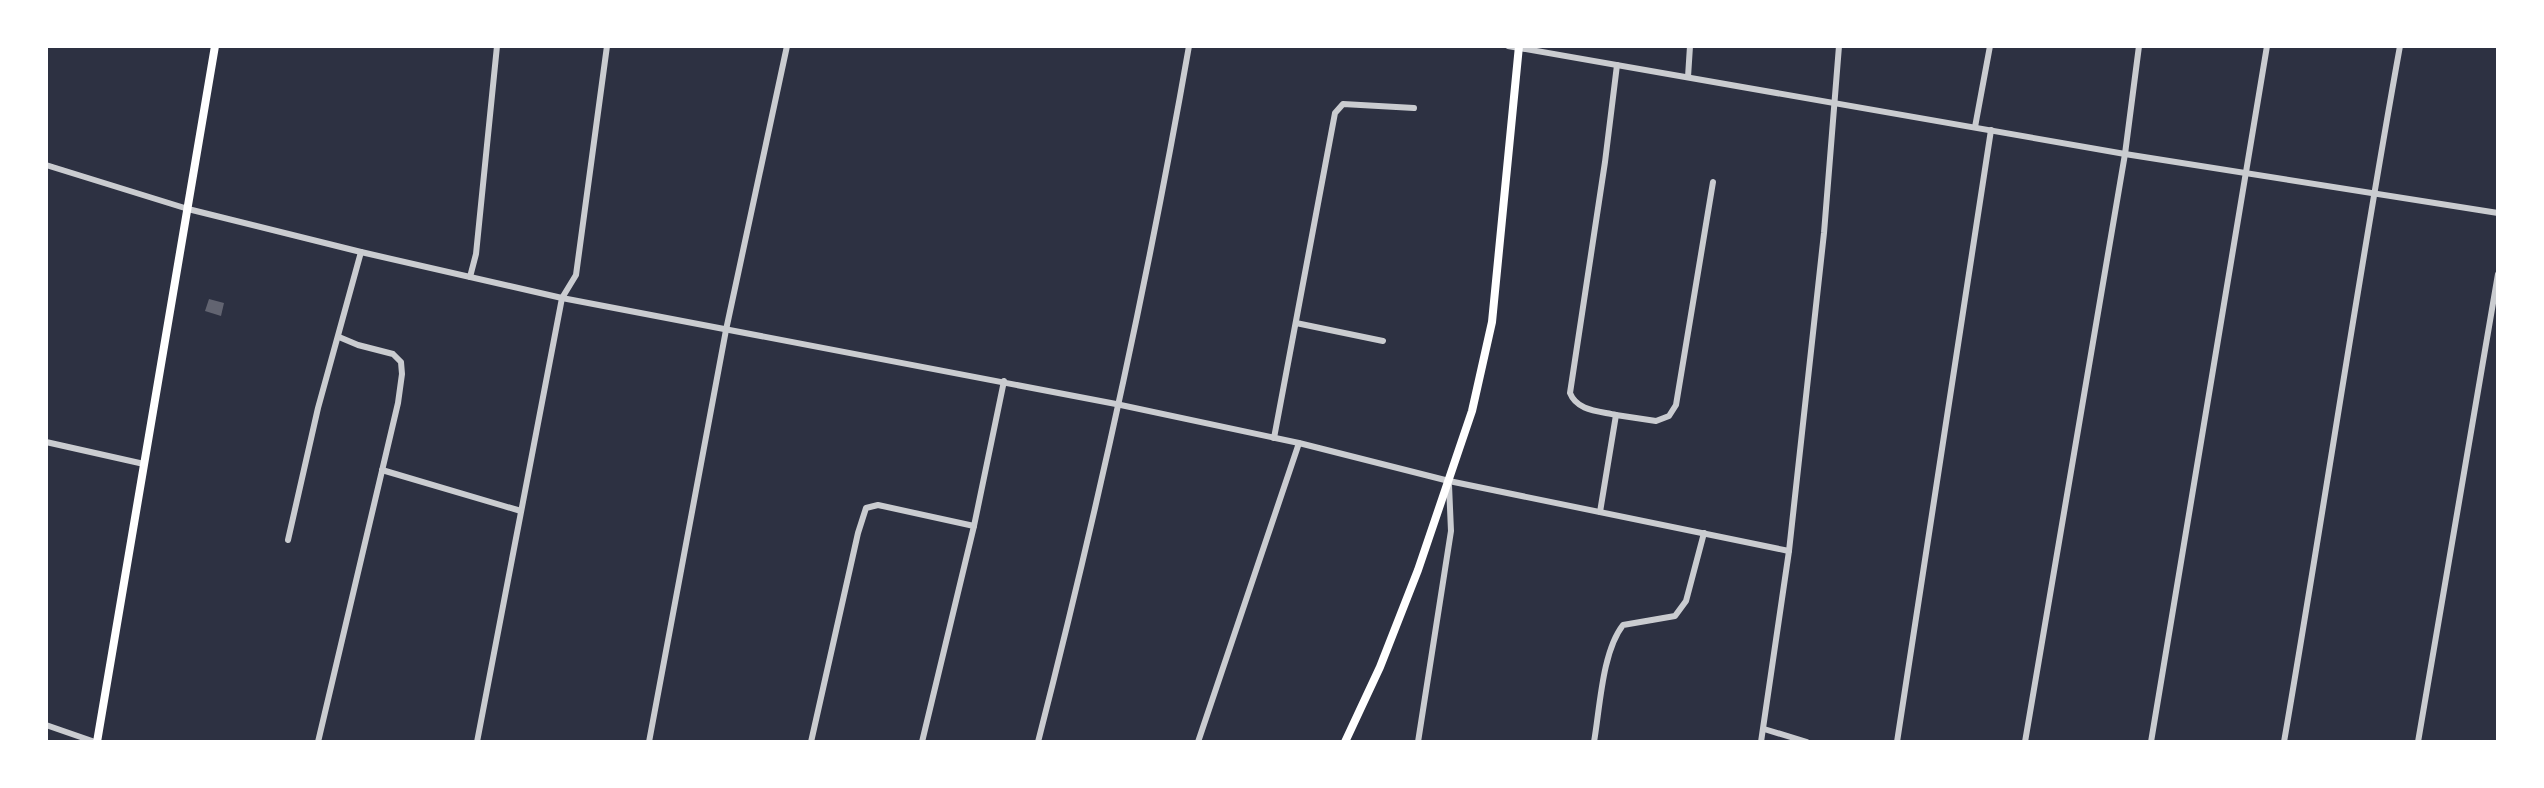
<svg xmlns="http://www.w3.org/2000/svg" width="2544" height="788" viewBox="0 0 2544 788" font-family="'Times New Roman',serif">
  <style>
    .building { fill: #626471 }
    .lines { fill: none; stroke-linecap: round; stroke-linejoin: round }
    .minor { stroke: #caccd0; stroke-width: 6 }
    .secondary { stroke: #fff; stroke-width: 8 }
  </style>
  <rect width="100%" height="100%" fill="#2d3142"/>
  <path class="building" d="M209 299 224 303 221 316 205 311Z"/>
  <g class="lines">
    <g class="minor">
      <path d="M1508 46 2125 154 2498 213"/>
      <path d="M1688 77 1690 46"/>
      <path d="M1975 127 1990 46"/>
      <path d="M46 165 188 209 361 252 562 298 1116 404 1299 443 1449 481 1789 551"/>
      <path d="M470 277 476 254 497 46"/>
      <path d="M1296 323 1383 341"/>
      <path d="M1616 415C1599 411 1577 411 1570 393L1605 162 1617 65"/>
      <path d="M1274 438 1335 113 1343 104 1414 108"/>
      <path d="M46 442 144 464"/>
      <path d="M382 470 521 511"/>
      <path d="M1600 512 1616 415 1656 421 1669 416 1676 405 1713 182"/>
      <path d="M288 540 318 408 361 252"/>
      <path d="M46 725 95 742"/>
      <path d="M1764 729 1807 742"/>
      <path d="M318 742 398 403 402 374 401 362 393 354 358 345 339 337"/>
      <path d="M477 742 562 298 576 275 607 46"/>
      <path d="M649 742 726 330 787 46"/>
      <path d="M811 742 858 533 866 508 878 505 974 526"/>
      <path d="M922 742 974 526 1004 381"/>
      <path d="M1038 742C1097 512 1148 280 1189 46"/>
      <path d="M1198 742 1299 443"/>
      <path d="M1418 742 1451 531 1449 485"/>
      <path d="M1594 742C1600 708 1602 652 1623 625L1675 616 1686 601 1704 533"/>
      <path d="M1761 742 1789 551 1824 233 1839 46"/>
      <path d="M1897 742 1991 130"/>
      <path d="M2025 742 2125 154 2139 46"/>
      <path d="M2151 742 2267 46"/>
      <path d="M2284 742C2324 510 2358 278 2400 46"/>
      <path d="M2418 742 2498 274"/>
    </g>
    <g class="secondary">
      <path d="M97 742 215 46"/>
      <path d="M1345 742 1380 667 1418 570 1472 411 1492 322 1519 46"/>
    </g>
  </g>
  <rect width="2544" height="788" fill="none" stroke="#ffffff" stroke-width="96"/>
</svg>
